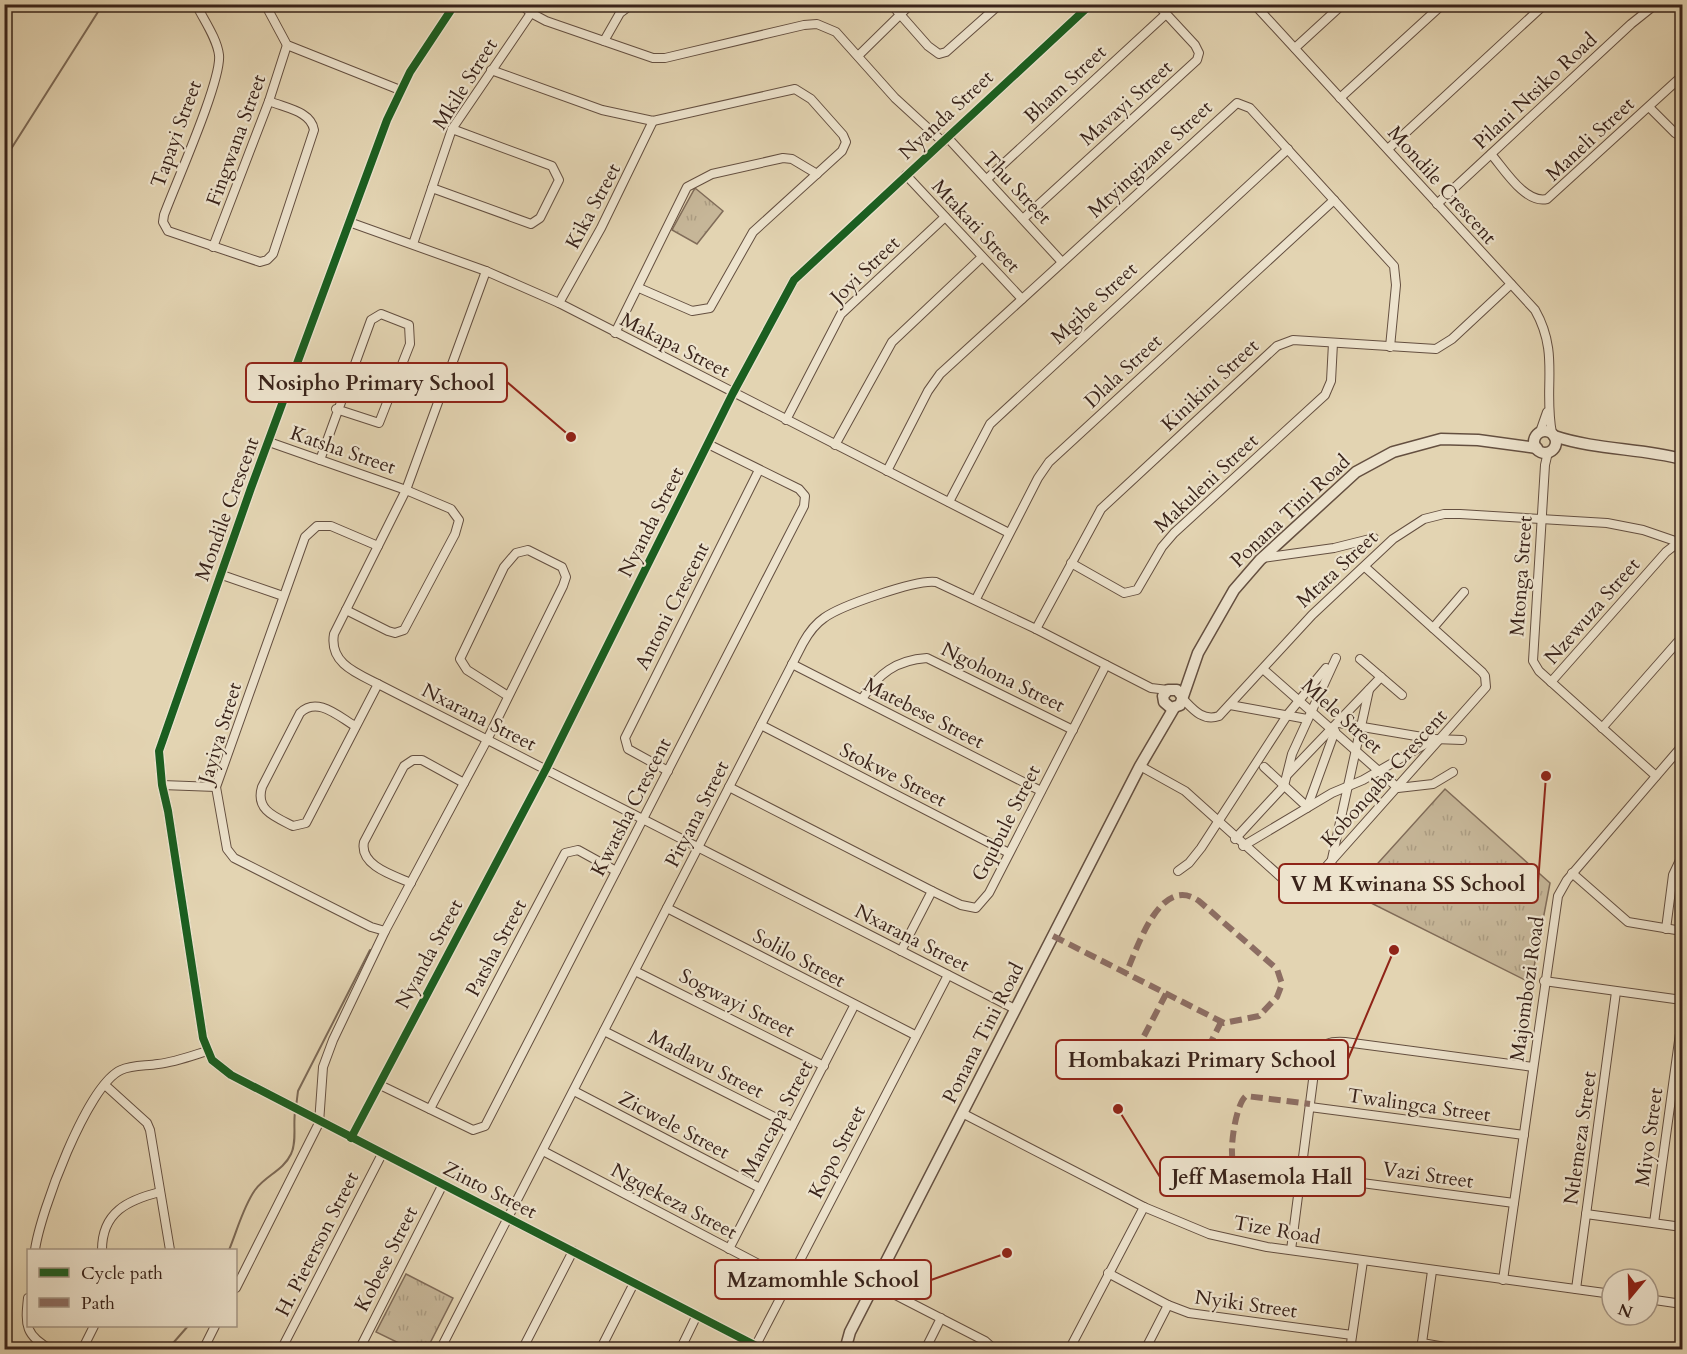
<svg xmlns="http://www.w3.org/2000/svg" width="1687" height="1354" viewBox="0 0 1687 1354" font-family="Cardo,serif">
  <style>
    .grass { fill: url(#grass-tufts); stroke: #806c59; stroke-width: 1.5 }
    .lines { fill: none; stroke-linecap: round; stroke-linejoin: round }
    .stream { stroke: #7c6956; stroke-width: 2 }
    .minor-casing { stroke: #644f40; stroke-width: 10 }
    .tertiary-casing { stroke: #644f40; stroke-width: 13 }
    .minor { stroke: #ede3cd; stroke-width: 8 }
    .tertiary { stroke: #ede3cd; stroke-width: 10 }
    .quiet { stroke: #8d6e63; stroke-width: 6; stroke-dasharray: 12 6; stroke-linecap: butt }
    .cycleway-casing { stroke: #ede3cd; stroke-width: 11 }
    .cycleway { stroke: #1b5e20; stroke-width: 8 }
    .labels { text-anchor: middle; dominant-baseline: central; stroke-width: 4.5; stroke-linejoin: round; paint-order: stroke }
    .street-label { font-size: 20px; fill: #39231a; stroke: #ede3cd }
    .leader { fill: none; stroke: #8f2418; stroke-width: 2 }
    .callout-dot { fill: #8f2418; stroke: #ede3cd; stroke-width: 2 }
    .callout { fill: #ede3cd; stroke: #8f2418; stroke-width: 2 }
    .callout-label { font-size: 21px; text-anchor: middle; font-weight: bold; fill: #39231a }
  </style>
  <defs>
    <pattern id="grass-tufts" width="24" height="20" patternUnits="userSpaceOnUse" patternTransform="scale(1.5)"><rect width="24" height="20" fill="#c6b698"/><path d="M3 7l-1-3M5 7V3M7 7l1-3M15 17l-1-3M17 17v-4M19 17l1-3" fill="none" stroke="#ab9c82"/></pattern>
  </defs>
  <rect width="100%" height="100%" fill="#e3d4b2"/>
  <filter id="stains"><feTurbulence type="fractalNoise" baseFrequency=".00333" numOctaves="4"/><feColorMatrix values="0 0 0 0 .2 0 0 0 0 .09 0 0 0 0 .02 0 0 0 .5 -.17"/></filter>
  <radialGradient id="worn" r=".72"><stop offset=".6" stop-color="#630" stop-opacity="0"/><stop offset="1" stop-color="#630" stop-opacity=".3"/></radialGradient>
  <g class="grass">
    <path d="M695 188 723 211 697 244 672 230Z"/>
    <path d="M1445 789 1550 883 1531 983 1351 893Z"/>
    <path d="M406 1274 453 1298 427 1349H411L376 1332Z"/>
  </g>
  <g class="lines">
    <g class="stream">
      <path d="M4 160 103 4"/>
      <path d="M296 1107 298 1091 370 950"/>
      <path d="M229 1250C237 1231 243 1207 255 1190 266 1175 283 1171 291 1154 297 1142 293 1126 295 1112"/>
      <path d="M162 1350 174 1342 188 1326"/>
    </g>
    <defs>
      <g id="minor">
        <path d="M196 4C203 19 217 38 219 55 222 80 175 185 164 215L163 222 168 231 260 262 267 260 273 254 314 130C311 111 285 108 269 101"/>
        <path d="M265 4 287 45 400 90"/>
        <path d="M455 4 410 72 387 120 251 488 159 751 162 785 168 811 203 1038 212 1060 231 1075 764 1350"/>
        <path d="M521 4 531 13 546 21 653 58H665L804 25 817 24 836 32 895 98 943 142"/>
        <path d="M891 4 928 46 939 54 946 52 1000 4"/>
        <path d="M1254 4 1535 310C1560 354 1543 387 1552 433"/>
        <path d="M604 41 620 13 632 4"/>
        <path d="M1295 48 1343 4"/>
        <path d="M858 56 911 4"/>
        <path d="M491 70 602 110 653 121 795 89 811 99 843 135 846 142 842 151 753 232 710 308 692 311 639 288"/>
        <path d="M1340 98 1443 4"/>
        <path d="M1649 107 1675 133 1682 137"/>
        <path d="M947 137 1062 262"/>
        <path d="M1388 149 1545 4"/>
        <path d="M1491 154C1504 169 1525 204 1547 199L1682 76"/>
        <path d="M906 175 1022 299"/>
        <path d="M987 179 1166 14"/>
        <path d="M432 188 531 224 540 218 559 180 552 166 452 129"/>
        <path d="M1437 204 1631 24 1656 4"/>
        <path d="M1024 218 1197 60 1199 53 1195 45 1157 4"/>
        <path d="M349 222 486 271 559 303 1009 533"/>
        <path d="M413 244 452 129 531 13"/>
        <path d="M213 247 269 101 287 45"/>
        <path d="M486 271 406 490 334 634C329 663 356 673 378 684L1015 1009"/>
        <path d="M559 303 601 228 653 121"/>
        <path d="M615 333 687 187 712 174 783 158 792 159 817 174"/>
        <path d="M786 420 841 314 945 217"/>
        <path d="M1540 432 1547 412"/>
        <path d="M269 442 406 490 451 509 459 520 455 534 404 630 395 633 388 631 346 610"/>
        <path d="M835 445 892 342 982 257"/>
        <path d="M1548 452 1545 465 1533 661 1539 671 1656 776"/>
        <path d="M320 460 371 320 381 314 409 325 410 344 379 423 336 409"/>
        <path d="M887 471 928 391 940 374 1237 103 1250 108 1394 266 1396 285 1390 347"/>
        <path d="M949 502 990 424 1288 149"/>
        <path d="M378 546 331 526H317L305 537 216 787 227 849 234 858 371 927 385 931"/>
        <path d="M1262 558 1334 548 1374 538"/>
        <path d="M1071 563 1124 593 1137 590 1162 547 1174 533 1325 395 1331 381 1333 343"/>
        <path d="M222 575 283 596"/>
        <path d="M976 599 1038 478 1049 462 1334 200"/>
        <path d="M1433 628 1464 592"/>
        <path d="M1036 629 1101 509 1277 346 1293 340 1436 349 1452 339 1511 284"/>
        <path d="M1360 659 1402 695"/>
        <path d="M792 664 1041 791"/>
        <path d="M1263 669 1398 788 1433 784 1453 772"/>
        <path d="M1551 682 1666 552 1675 545 1682 543"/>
        <path d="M1182 698C1192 708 1202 722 1219 716L1312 615 1393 539 1424 519 1444 514H1460L1607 523 1643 530 1681 543"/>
        <path d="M862 699C878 674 896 660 927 658L1073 730"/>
        <path d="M1230 705 1307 719"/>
        <path d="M1339 723 1434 739"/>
        <path d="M761 725 1009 853"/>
        <path d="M355 726C338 716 317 696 300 713L262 787C255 810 275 817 293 826L306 823 378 684"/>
        <path d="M1602 728 1682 637"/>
        <path d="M1140 766 1185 791 1293 888 1303 891 1309 886 1486 687 1485 676 1482 672 1365 567"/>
        <path d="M1264 767 1303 803"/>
        <path d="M668 771 628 749 625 738 759 470"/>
        <path d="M1288 774 1381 677"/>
        <path d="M162 785 216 787"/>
        <path d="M729 787 932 891 961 905 976 908 989 893 1106 665"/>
        <path d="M1307 808 1335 731"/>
        <path d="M1235 839 1284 786 1292 754 1336 658"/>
        <path d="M1243 846 1332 793 1363 780 1434 739 1462 740"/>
        <path d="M1178 871 1189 863 1201 848 1288 714 1326 668"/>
        <path d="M1572 873 1628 922 1682 931"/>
        <path d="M1328 877 1369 690"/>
        <path d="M411 883C395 876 359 866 364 842L404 766 413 760H422L464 783"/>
        <path d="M667 908 915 1035"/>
        <path d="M1666 929 1673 875 1682 856"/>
        <path d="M901 951 932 891"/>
        <path d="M635 971 824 1066"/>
        <path d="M1544 981 1682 1000"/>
        <path d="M604 1031 792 1126"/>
        <path d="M105 1085 147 1123 150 1130 170 1250"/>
        <path d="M380 1085 473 1130 485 1126 804 506 805 496 799 489 708 444"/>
        <path d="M574 1091 760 1188"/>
        <path d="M1310 1107 1524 1135"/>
        <path d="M430 1109 565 853 578 850 616 871"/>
        <path d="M962 1113 1144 1207 1209 1234 1267 1247 1612 1294"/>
        <path d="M351 1138 546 769 733 393 794 280 1091 4"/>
        <path d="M543 1151 789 1280"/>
        <path d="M1301 1175 1514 1203"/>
        <path d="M1586 1214 1682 1227"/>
        <path d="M1654 1223 1682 1019"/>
        <path d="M729 1249 854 1006"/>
        <path d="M35 1250C40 1213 87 1085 121 1070 132 1065 146 1066 158 1064 175 1062 191 1056 207 1051"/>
        <path d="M102 1250C102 1212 128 1200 160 1192"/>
        <path d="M1291 1250 1316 1057C1321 1043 1331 1041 1345 1042L1533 1067"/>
        <path d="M1108 1273 1168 1305 1189 1313 1352 1335"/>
        <path d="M1503 1280 1558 896 1567 880 1682 746"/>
        <path d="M874 1284 985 1341 995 1350"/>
        <path d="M236 1288 319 1123 323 1067 333 1040 385 931 487 740 563 586 566 577 562 567 528 550 516 553 504 567 460 659 467 670 508 696"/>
        <path d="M1576 1289 1616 992"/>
        <path d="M28 1298C25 1325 25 1336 52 1350"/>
        <path d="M1648 1299 1682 1304"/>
        <path d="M1422 1343 1462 1350"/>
        <path d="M756 1345 948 975"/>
        <path d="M82 1350 94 1326"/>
        <path d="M203 1350 215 1326"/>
        <path d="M281 1350 382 1154"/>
        <path d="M359 1350 443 1184"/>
        <path d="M440 1350 803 643C808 634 815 624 824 618 840 606 917 579 936 582L1036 629 1151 688 1168 690"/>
        <path d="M522 1350 573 1251"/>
        <path d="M600 1350 634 1283"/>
        <path d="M680 1350 697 1315"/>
        <path d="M925 1350 941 1318"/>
        <path d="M1069 1350 1144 1207"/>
        <path d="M1145 1350 1168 1305"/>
        <path d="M1350 1350 1363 1261"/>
        <path d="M1421 1350 1432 1271"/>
      </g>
      <g id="tertiary">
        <circle cx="1545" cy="442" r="11"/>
        <path d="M1554 436C1596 450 1640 448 1682 459"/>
        <path d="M1181 695 1177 690H1168L1163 696 1164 702 1171 708 1180 705 1198 653 1234 590 1260 560 1356 472 1393 452 1441 439 1478 440 1537 448"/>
        <path d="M845 1350 850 1332 1140 766 1174 708"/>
      </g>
    </defs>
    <use href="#minor" class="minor-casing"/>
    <use href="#tertiary" class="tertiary-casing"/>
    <use href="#minor" class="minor"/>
    <use href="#tertiary" class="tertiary"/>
    <g class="quiet">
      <path d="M1053 936 1224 1023 1259 1016 1277 997 1282 984 1277 969 1199 901C1160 874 1138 947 1126 973"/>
      <path d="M1144 1036 1166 994"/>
      <path d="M1200 1064 1221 1022"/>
      <path d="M1301 1175 1242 1167 1234 1164C1228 1153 1236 1103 1246 1096L1310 1104"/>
    </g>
    <defs>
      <g id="cycleway">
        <path d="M455 4 410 72 387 120 251 488 159 751 162 785 168 811 203 1038 212 1060 231 1075 764 1350"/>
        <path d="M351 1138 546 769 733 393 794 280 1091 4"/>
      </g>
    </defs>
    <use href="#cycleway" class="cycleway-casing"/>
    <use href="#cycleway" class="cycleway"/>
  </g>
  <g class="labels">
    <g class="street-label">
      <text transform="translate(465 84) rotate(-58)">Mkile Street</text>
      <text transform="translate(1065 84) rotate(-43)">Bham Street</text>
      <text transform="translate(1535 91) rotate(-43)">Pilani Ntsiko Road</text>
      <text transform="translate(1126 103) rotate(-42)">Mavayi Street</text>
      <text transform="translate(946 115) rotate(-43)">Nyanda Street</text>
      <text transform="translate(176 134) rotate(-70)">Tapayi Street</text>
      <text transform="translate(1590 139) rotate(-43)">Maneli Street</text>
      <text transform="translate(236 140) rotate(-70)">Fingwana Street</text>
      <text transform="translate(1150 159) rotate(-43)">Mtyingizane Street</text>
      <text transform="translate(1442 185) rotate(48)">Mondile Crescent</text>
      <text transform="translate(1017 188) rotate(47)">Thu Street</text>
      <text transform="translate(593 206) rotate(-62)">Kika Street</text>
      <text transform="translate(976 226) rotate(47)">Mtakati Street</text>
      <text transform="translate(865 270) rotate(-44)">Joyi Street</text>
      <text transform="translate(1094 303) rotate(-43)">Mgibe Street</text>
      <text transform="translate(675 345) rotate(27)">Makapa Street</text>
      <text transform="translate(1123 371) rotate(-43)">Dlala Street</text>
      <text transform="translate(1210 385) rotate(-43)">Kinikini Street</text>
      <text transform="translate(343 450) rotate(19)">Katsha Street</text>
      <text transform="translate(1206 483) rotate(-43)">Makuleni Street</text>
      <text transform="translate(227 509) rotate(-70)">Mondile Crescent</text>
      <text transform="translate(1290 511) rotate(-43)">Ponana Tini Road</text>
      <text transform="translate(651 522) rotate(-63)">Nyanda Street</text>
      <text transform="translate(1337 569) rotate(-43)">Mtata Street</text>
      <text transform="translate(1521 576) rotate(-86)">Mtonga Street</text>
      <text transform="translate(672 606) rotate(-63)">Antoni Crescent</text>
      <text transform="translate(1592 611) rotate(-49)">Nzewuza Street</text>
      <text transform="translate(1003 677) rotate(26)">Ngohona Street</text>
      <text transform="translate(924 713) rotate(27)">Matebese Street</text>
      <text transform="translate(1342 716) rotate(42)">Mlele Street</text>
      <text transform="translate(479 717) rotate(27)">Nxarana Street</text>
      <text transform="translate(220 733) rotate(-73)">Jayiya Street</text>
      <text transform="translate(893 775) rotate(27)">Stokwe Street</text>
      <text transform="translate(1384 778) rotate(-48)">Kobonqaba Crescent</text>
      <text transform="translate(631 807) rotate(-63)">Kwatsha Crescent</text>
      <text transform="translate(697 814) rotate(-63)">Pityana Street</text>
      <text transform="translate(1006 823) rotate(-63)">Gqubule Street</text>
      <text transform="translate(912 938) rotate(27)">Nxarana Street</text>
      <text transform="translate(496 948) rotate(-62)">Patsha Street</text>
      <text transform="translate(429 954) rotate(-62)">Nyanda Street</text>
      <text transform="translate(799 958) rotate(28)">Solilo Street</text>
      <text transform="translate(1527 989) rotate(-82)">Majombozi Road</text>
      <text transform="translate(737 1003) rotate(27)">Sogwayi Street</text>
      <text transform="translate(983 1033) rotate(-63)">Ponana Tini Road</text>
      <text transform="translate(706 1064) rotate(27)">Madlavu Street</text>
      <text transform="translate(1419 1105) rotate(8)">Twalingca Street</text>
      <text transform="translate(777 1119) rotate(-62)">Mancapa Street</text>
      <text transform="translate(674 1125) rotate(28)">Zicwele Street</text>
      <text transform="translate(1649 1137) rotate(-82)">Miyo Street</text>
      <text transform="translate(1580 1138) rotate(-82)">Ntlemeza Street</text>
      <text transform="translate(837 1152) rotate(-63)">Kopo Street</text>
      <text transform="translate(1428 1175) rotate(8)">Vazi Street</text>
      <text transform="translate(490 1190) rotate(27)">Zinto Street</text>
      <text transform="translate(674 1201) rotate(28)">Ngqekeza Street</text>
      <text transform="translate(1277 1230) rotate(10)">Tize Road</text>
      <text transform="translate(317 1244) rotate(-63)">H. Pieterson Street</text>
      <text transform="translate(386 1259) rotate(-63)">Kobese Street</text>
      <text transform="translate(1246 1304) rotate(8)">Nyiki Street</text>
    </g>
  </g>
  <path class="leader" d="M571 437L507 382M1546 776L1538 883M1394 950L1348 1059M1118 1109L1160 1177M1007 1253L931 1280"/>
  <g class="callout-dot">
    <circle cx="571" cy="437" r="6"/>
    <circle cx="1546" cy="776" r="6"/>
    <circle cx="1394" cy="950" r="6"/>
    <circle cx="1118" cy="1109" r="6"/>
    <circle cx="1007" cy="1253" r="6"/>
  </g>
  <g class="callout">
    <rect x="246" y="363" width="261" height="39" rx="6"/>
    <rect x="1279" y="864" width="259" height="39" rx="6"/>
    <rect x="1056" y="1040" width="292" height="39" rx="6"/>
    <rect x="1160" y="1157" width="205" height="39" rx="6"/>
    <rect x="715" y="1260" width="216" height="39" rx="6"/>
  </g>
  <g class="callout-label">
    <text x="376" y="390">Nosipho Primary School</text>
    <text x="1408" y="891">V M Kwinana SS School</text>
    <text x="1202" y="1067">Hombakazi Primary School</text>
    <text x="1262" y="1184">Jeff Masemola Hall</text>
    <text x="823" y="1287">Mzamomhle School</text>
  </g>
  <rect width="1687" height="1354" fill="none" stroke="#e3d4b2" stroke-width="24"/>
  <rect x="6" y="6" width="1675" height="1342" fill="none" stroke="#39231a" stroke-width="3"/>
  <rect x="12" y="12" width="1663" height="1330" fill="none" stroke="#39231a" stroke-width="1.5"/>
  <rect x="27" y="1249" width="210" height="78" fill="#ede3cd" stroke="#a59685" stroke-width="1.5"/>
  <rect x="39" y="1268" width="30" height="9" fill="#1b5e20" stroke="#a59685" stroke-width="1.5"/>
  <text x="81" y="1279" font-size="18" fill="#39231a">Cycle path</text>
  <rect x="39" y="1298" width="30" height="9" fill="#8d6e63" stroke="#a59685" stroke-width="1.5"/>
  <text x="81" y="1309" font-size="18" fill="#39231a">Path</text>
  <g transform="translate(1630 1297) rotate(199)"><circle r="28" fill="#ede3cd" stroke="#a59685" stroke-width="1.5"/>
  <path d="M0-4.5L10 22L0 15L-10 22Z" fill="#8f2418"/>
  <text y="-9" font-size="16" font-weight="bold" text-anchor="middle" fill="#39231a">N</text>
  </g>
  <rect width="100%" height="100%" filter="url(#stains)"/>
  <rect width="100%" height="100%" fill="url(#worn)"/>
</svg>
